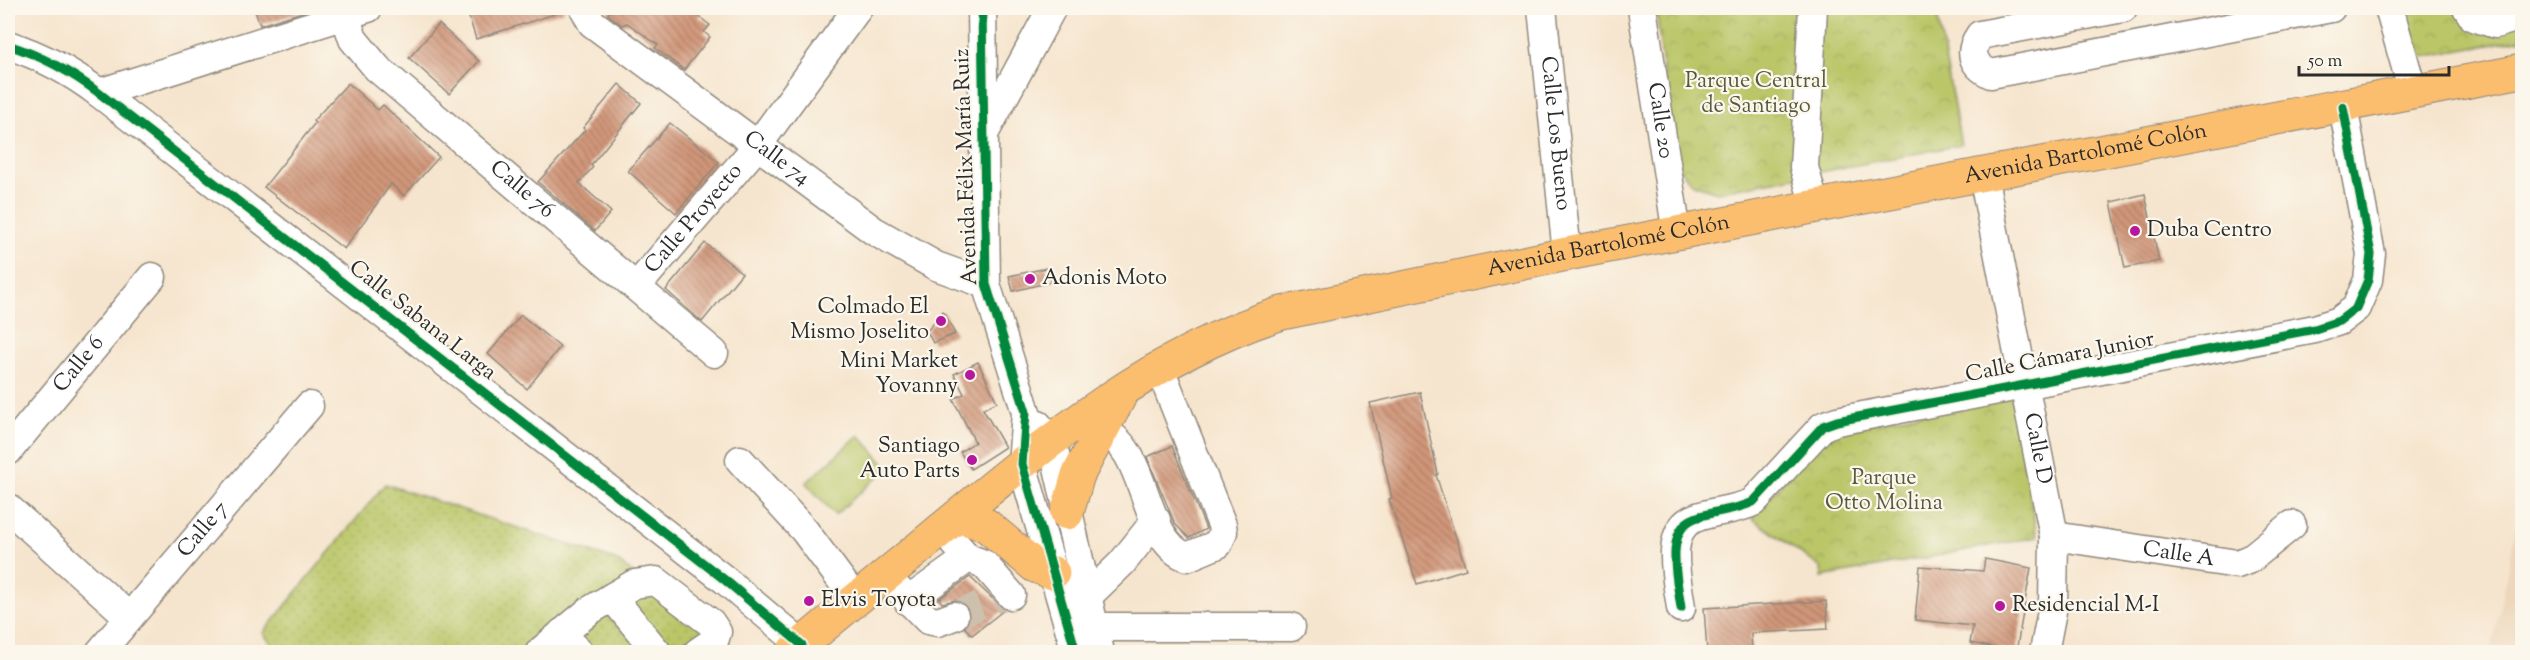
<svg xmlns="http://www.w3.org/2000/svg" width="2530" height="660" viewBox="0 0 2530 660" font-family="'Sorts Mill Goudy',serif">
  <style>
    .built { fill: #edd7bb }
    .grass { fill: url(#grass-dots); stroke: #72784a; stroke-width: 1.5 }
    .park { fill: url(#park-crowns); stroke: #72784a; stroke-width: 1.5 }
    .pitch { fill: #bac668; stroke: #72784a; stroke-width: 1.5 }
    .building { fill: url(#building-back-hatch) }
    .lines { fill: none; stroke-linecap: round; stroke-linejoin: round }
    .minor-tunnel { stroke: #cdc0ad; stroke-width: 28; stroke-dasharray: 28 14; stroke-linecap: butt }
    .minor-casing { stroke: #90887c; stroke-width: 31 }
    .major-casing { stroke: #90887c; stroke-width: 35 }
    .minor { stroke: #fff; stroke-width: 28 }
    .major { stroke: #fbbd6e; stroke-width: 33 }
    .cycleway-casing { stroke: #fbf7ec; stroke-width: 13 }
    .cycleway { stroke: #00873e; stroke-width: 9 }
    .poi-dot { fill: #b5179e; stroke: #fbf7ec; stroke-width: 2 }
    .labels { text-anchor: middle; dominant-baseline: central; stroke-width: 4.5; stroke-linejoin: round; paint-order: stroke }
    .park-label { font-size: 22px; fill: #565a3d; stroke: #fbf7ec }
    .street-label { font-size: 22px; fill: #2b2b2b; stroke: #fbf7ec }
    .poi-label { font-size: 22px; fill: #2b2b2b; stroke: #fbf7ec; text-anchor: start }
  </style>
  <defs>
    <pattern id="grass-dots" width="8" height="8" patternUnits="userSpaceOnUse" patternTransform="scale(1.5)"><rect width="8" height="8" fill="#bac668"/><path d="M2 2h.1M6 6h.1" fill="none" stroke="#a0aa5a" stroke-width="1.8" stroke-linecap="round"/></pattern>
    <pattern id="park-crowns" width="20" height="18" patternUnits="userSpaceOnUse" patternTransform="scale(1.5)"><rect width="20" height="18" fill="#bac668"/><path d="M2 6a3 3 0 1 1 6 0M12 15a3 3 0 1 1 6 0" fill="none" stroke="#a0aa5a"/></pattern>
    <pattern id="building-back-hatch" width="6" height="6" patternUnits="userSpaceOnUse" patternTransform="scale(1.5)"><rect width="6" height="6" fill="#d1977a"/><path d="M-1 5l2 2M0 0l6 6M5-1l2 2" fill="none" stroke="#aa7b64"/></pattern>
  </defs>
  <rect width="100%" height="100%" fill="#fbf7ec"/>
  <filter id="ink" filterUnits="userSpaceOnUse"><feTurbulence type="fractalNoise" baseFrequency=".0167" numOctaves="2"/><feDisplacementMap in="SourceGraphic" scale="12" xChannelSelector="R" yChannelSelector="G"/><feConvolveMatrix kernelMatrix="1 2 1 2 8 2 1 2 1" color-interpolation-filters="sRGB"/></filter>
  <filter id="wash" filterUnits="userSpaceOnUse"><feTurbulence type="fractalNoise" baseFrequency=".008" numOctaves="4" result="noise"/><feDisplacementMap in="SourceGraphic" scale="24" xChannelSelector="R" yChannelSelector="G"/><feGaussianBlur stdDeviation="1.35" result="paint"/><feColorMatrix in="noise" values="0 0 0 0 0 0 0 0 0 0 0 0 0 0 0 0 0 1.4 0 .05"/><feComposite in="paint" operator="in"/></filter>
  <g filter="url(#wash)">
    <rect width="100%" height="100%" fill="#f6e5ce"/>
    <path class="built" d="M2522 498V652H2491Z"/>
    <path class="grass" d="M385 484 615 560 741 652H278L263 633Z"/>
    <g class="park">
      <path d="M1656 8H1936L1961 145 1717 192 1691 183 1674 163Z"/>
      <path d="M2402 8H2522V39L2423 57Z"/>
      <path d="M2012 394 2037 537 1822 577 1821 568 1752 518 1825 433Z"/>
    </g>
    <path class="pitch" d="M859 435 888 468 835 515 806 483Z"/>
    <g id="blocks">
      <g class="building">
        <path d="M254 8H315L260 25Z"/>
        <path d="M466 8H564V11L476 39Z"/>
        <path d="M606 8H705L698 16 710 25 704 32 710 37 684 70 655 48 658 45 627 23 622 25 608 14 610 10Z"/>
        <path d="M439 24 479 61 449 94 409 58Z"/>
        <path d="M348 83 378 110 383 105 439 157 404 196 391 184 344 249 264 187 315 123 313 121Z"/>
        <path d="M619 84 641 103 591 165 593 167 579 183 611 212 595 231 538 182 585 130 583 128Z"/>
        <path d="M670 123 719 162 676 213 628 171Z"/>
        <path d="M2145 194 2159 261 2125 268 2111 202Z"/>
        <path d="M705 243 742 273 702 322 666 290Z"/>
        <path d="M1047 268 1051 282 1013 291 1009 276Z"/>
        <path d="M943 311 955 334 933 343 927 331Z"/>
        <path d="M521 315 560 347 527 389 488 354Z"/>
        <path d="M978 362 997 402 983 409 1005 447 971 469 960 452 975 442 953 399 964 394 954 374Z"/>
        <path d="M1420 392 1438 474 1436 475 1466 569 1417 584 1389 499 1392 498 1370 403Z"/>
        <path d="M1172 446 1206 529 1189 538 1175 524 1147 457Z"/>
        <path d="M1985 559 2031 568 2016 652 1970 643 1973 626 1915 620 1920 566 1983 571Z"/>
        <path d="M970 577 1004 610 972 635 965 628 970 618 965 604 956 600 942 603 939 599Z"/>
        <path d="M1826 601 1828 629 1751 633 1752 652H1707L1704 608Z"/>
      </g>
    </g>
  </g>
  <g filter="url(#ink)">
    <use href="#blocks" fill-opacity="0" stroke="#90887c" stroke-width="1.5"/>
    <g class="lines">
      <path class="minor-tunnel" d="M954 616 1000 597"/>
      <defs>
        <g id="minor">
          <path id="s1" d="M584 8 592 23 874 231 936 266 986 284"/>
          <path d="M982 8 986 284 1026 412 1022 464 1076 652"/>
          <path id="s2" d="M1542 8 1567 254"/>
          <path id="s3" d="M1642 8 1677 234"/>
          <path d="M1813 8 1804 167 1815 207"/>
          <path d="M2123 8 1980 35C1968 52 1972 65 1991 74L2331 8"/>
          <path d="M2389 8 2413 92"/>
          <path d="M2467 8 2473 17 2495 24 2522 16"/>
          <path id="s4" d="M345 15 353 39 377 68 714 353"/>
          <path d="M8 45C42 56 70 71 99 93L725 580 802 645"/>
          <path d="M99 93 368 8"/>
          <path d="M985 132 1052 8"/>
          <path id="s5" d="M1983 175 2054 536 2053 606 2044 652"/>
          <path id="s6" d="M637 286 757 146 858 8"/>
          <path d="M1038 425 1052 441 1100 652"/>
          <path d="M1101 431C1148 445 1141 541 1187 557L1218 544 1223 532 1222 525 1159 366"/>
          <path id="s7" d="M8 451 152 277"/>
          <path d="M740 460 804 530 856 600"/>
          <path d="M8 508 129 617"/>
          <path d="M942 529 968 558 984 564 1011 595"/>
          <path id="s8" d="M2054 536 2237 564 2250 559 2292 525"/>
          <path d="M884 575 928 620 938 622 954 616"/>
          <path d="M612 597 657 652"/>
          <path d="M1087 597 1122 563 1156 520"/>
          <path d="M908 601 968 558"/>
          <path d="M1681 608C1678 582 1663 530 1695 518 1714 510 1735 511 1753 502L1823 426 1837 421 2315 329 2339 321 2356 308 2368 280 2371 254 2343 107"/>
          <path d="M1094 627H1291"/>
          <path d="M562 633 579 652"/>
          <path id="s9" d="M100 652 309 406"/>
          <path d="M540 652 589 611 634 584 656 581 711 623 717 632 714 641 698 652"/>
        </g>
        <g id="major">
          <path d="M1067 513 1078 475 1119 398"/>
          <path d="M958 516 986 525 1035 566 1053 573"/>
          <path id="s10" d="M793 652C842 610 893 570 943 528 1048 441 1150 355 1282 313L1567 254 2522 71"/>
        </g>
      </defs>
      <use href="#minor" class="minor-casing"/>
      <use href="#major" class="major-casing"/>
      <use href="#minor" class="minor"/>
      <use href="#major" class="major"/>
      <defs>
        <g id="cycleway">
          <path d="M982 8 986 284 1026 412 1022 464 1076 652"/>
          <path d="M8 45C42 56 70 71 99 93L725 580 802 645"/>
          <path d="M1681 608C1678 582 1663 530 1695 518 1714 510 1735 511 1753 502L1823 426 1837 421 2315 329 2339 321 2356 308 2368 280 2371 254 2343 107"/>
        </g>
      </defs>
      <use href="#cycleway" class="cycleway-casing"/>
      <use href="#cycleway" class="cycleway"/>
    </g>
  </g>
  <g class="poi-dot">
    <circle cx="2135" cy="231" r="6"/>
    <circle cx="1030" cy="279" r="6"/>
    <circle cx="941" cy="321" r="6"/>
    <circle cx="970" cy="375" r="6"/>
    <circle cx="972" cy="460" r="6"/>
    <circle cx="809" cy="601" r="6"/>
    <circle cx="2000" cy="606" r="6"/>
  </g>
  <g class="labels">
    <g class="park-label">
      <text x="1756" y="82">Parque Central<tspan x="1756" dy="25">de Santiago</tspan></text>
      <text x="1884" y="479">Parque<tspan x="1884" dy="25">Otto Molina</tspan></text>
    </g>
    <g class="street-label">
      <text stroke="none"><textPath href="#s3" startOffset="114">Calle 20</textPath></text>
      <text stroke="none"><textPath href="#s2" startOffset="126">Calle Los Bueno</textPath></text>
      <text stroke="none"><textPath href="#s10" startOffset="1418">Avenida Bartolomé Colón</textPath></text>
      <text stroke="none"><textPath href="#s1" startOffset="246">Calle 74</textPath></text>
      <text transform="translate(967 167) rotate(-92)">Avenida Félix María Ruiz</text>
      <text stroke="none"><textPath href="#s4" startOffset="252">Calle 76</textPath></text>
      <text stroke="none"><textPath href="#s6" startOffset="88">Calle Proyecto</textPath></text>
      <text stroke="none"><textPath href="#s10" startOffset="932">Avenida Bartolomé Colón</textPath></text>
      <text transform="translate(422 321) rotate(38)">Calle Sabana Larga</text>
      <text transform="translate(2060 358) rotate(-11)">Calle Cámara Junior</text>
      <text stroke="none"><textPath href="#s7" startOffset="112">Calle 6</textPath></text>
      <text stroke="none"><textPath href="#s5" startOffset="279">Calle D</textPath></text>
      <text stroke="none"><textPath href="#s9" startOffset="160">Calle 7</textPath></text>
      <text stroke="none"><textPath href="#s8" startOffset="126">Calle A</textPath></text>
    </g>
    <g class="poi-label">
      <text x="2147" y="231">Duba Centro</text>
      <text x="1042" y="279">Adonis Moto</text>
      <text x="929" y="308" text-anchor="end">Colmado El<tspan x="929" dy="25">Mismo Joselito</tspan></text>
      <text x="958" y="362" text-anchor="end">Mini Market<tspan x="958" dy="25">Yovanny</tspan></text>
      <text x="960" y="447" text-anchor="end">Santiago<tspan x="960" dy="25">Auto Parts</tspan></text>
      <text x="821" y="601">Elvis Toyota</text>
      <text x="2012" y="606">Residencial M-I</text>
    </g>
  </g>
  <rect width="2530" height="660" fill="none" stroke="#fbf7ec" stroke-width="30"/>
  <path d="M2299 66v9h150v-9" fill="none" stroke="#2b2b2b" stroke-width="3"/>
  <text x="2308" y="66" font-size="18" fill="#2b2b2b" stroke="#fbf7ec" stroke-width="4.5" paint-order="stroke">50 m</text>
</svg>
